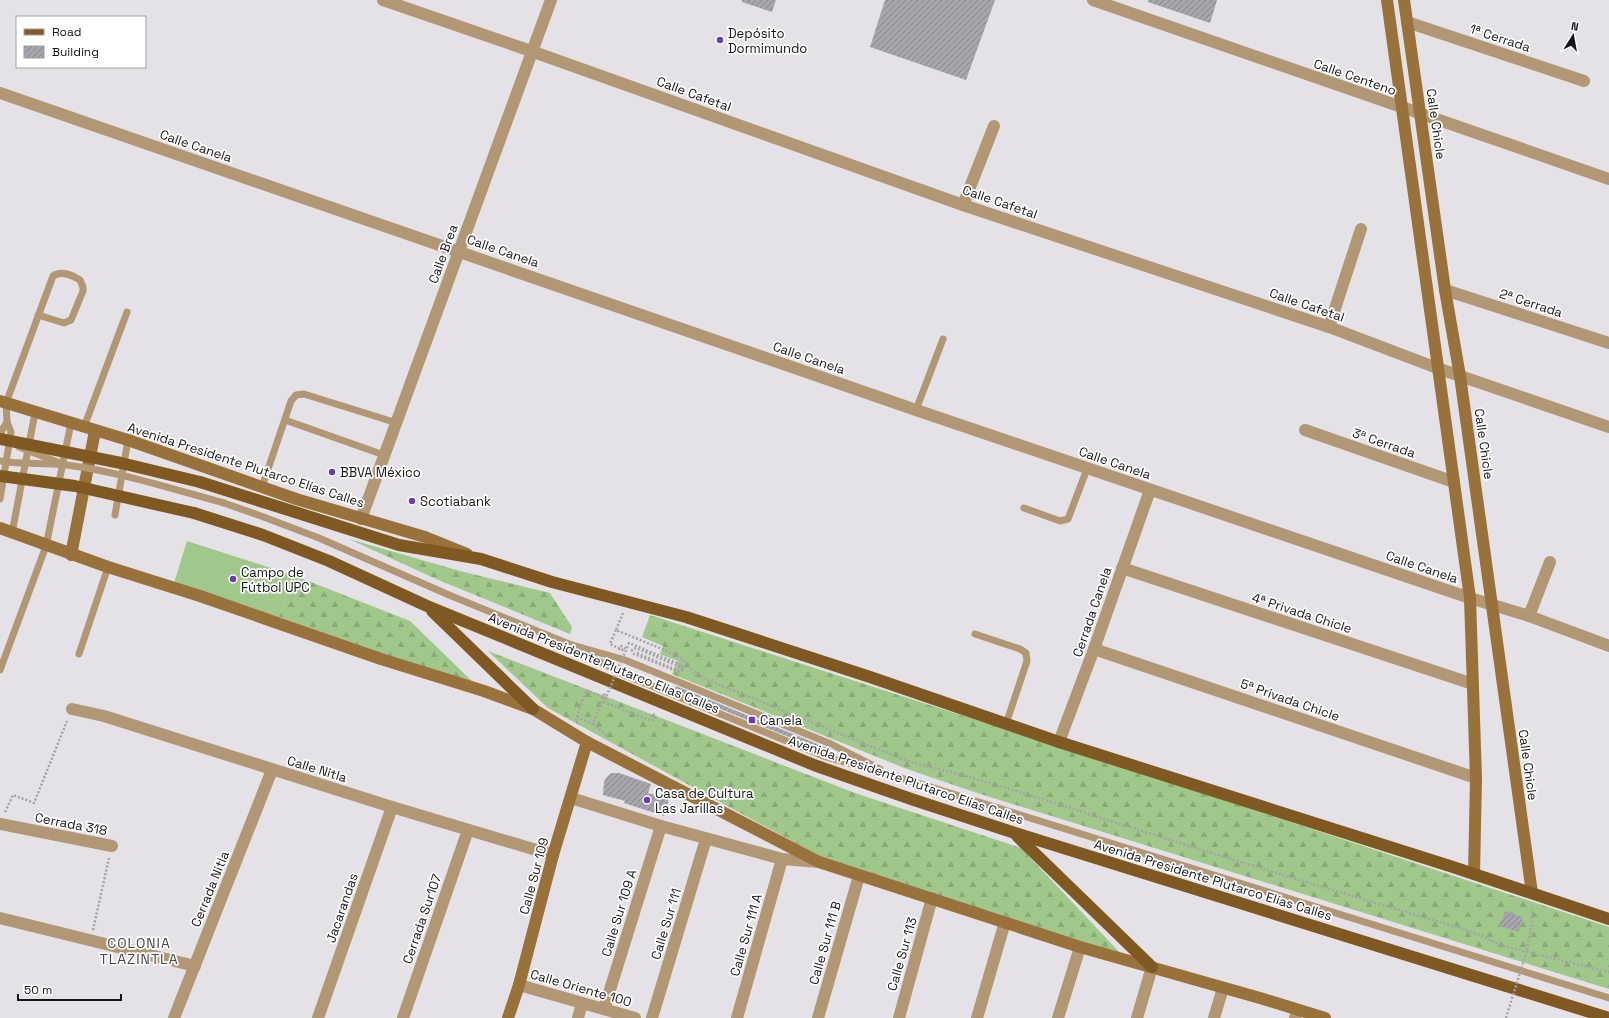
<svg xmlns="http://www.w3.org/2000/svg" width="1609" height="1018" viewBox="0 0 1609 1018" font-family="'Space Grotesk',sans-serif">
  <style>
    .grass { fill: #a0c88b }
    .forest { fill: url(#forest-firs) }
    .building { fill: url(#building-hatch) }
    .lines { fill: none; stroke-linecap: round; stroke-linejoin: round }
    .path { stroke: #a5a3a8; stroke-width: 2.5; stroke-dasharray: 2 2; stroke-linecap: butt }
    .lane { stroke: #b29774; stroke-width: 7 }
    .street { stroke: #b29774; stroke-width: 12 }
    .secondary { stroke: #99713b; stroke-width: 12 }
    .primary { stroke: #7f5921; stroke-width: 12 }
    .path-bridge { stroke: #a5a3a8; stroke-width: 2.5; stroke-dasharray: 2 2; stroke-linecap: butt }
    .lane-bridge { stroke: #b29774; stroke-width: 7 }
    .primary-bridge { stroke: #7f5921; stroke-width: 12 }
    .poi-dot { fill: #6b3db4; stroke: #fff; stroke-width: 1.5 }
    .labels { text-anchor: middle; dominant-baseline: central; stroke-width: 3.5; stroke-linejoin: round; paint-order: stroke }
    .poi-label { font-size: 13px; fill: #141315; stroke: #fff; text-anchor: start }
    .street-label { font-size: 13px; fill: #141315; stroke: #fff }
    .neighbourhood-label { font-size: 14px; letter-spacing: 1px; fill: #474549; stroke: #fff }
  </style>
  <defs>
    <pattern id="forest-firs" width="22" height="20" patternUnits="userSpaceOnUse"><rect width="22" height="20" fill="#a0c88b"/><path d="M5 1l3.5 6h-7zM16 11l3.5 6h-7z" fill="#89ab77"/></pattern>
    <pattern id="building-hatch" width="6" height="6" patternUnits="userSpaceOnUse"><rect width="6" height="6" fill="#a6a6ac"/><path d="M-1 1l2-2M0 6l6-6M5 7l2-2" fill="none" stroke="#86868b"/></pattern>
  </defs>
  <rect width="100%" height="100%" fill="#e4e1e7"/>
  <path class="grass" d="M187 541 293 575 279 617 174 583Z"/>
  <g class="forest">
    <path d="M349 539 460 571 550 593 572 627 570 634 436 579Z"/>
    <path d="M293 575 410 621 478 687 279 617Z"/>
    <path d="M650 615 1178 785 1609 927V989L974 792 907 769 672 674 678 661 660 654 663 646 642 637Z"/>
    <path d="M488 651 855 793 1021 848 1123 956 819 856 548 708Z"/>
  </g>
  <g class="building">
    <path d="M742 0H776L772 12 742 2Z"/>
    <path d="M885 0H995L966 80 870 47Z"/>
    <path d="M1148 0H1217L1210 23 1148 2Z"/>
    <path d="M676 686 827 748 826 752 674 690Z"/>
    <path d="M611 773H619L651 784 648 793 669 799 664 816 624 803 625 801 603 795 604 782 606 778Z"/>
    <path d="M1505 911 1523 917 1518 932 1500 926Z"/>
  </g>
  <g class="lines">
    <g class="path">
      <path d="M623 613 616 630 679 656 694 672 705 679 910 762C985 779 1059 805 1133 828 1242 863 1351 896 1460 928L1482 936 1503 946 1609 972"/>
      <path d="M619 650 621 646 627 649"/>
      <path d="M653 714 655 716V719"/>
      <path d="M577 717 582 701"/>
      <path d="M576 721 577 717 593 724 605 692"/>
      <path d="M593 724 608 737"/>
      <path d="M5 812 13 795 34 803 67 721"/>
      <path d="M93 930 109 858"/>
      <path d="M1527 950 1532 923V906"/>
    </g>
    <g class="lane">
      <path d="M916 410 943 339"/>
      <path d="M285 420 384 455"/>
      <path d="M84 427 127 312"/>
      <path d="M0 439 2 430 7 422"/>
      <path d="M262 487 291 401 296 395 304 394 397 423"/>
      <path d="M0 499 11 432 7 422 6 403 53 276C62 270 72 275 80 280L83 287V291L71 320 64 323 38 315"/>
      <path d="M224 503 261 516 319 538 449 595 569 644 625 660 831 744 880 769"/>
      <path d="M1024 508 1060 521 1068 519 1087 469"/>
      <path d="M115 515 128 440"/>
      <path d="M12 533 35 413"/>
      <path d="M975 634 1020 649 1026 653 1027 661 1006 724"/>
      <path d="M569 644 620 673 826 757 895 776 1609 998"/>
      <path d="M79 654 108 567"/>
      <path d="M0 670 46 546 71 423"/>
    </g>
    <g class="street">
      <path d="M383 0 531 51 963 205 1329 327 1437 368 1609 427"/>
      <path d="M1093 0 1609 179"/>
      <path d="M1407 22 1584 81"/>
      <path d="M0 93 916 410 1470 598 1529 616 1609 646"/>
      <path d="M963 205 994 126"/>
      <path d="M1445 290 1609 343"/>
      <path d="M1329 327 1361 229"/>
      <path d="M1305 430 1454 482"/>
      <path d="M361 519 551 0"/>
      <path d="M1122 568 1473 684"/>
      <path d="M1529 616 1550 562"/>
      <path d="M1094 649 1476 778"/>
      <path d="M72 709 104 716 392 807 553 855"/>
      <path d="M1059 742 1094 649 1150 490"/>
      <path d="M571 798 661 826 782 859 819 862"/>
      <path d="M0 824 112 846"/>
      <path d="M0 918 195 966"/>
      <path d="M519 985 635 1018"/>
      <path d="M604 1009 661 826"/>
      <path d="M174 1018 272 770"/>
      <path d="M318 1018 392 807"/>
      <path d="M403 1018 468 830"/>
      <path d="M578 1018 582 1003"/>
      <path d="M652 1018 706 839"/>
      <path d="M737 1018 782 859"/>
      <path d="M818 1018 859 876"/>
      <path d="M899 1018 932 898"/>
      <path d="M977 1018 1005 922"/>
      <path d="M1058 1018 1080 947"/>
      <path d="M1137 1018 1152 967"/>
      <path d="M1214 1018 1223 988"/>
      <path d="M1295 1018 1297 1010"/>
    </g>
    <g class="secondary">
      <path d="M1387 0 1470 598 1476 778 1474 874"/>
      <path d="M1404 0 1445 290 1460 376 1532 893"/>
      <path d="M0 401 128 440 296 499 425 537 467 554"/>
      <path d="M0 528 108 567 200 596 381 659 484 691 533 709 587 742 819 862 1080 947 1260 998 1325 1018"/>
      <path d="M71 555 95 431"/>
      <path d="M508 1018 519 985 553 855 587 742"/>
    </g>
    <g class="primary">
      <path d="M200 482 399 545 481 559 552 582 686 617 870 677 1059 742 1453 867 1609 919"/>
      <path d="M194 513 263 535 329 561 427 606 814 765 914 800 1015 833 1609 1018"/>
      <path d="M432 611 533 709"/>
      <path d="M1017 836 1152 967"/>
    </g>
    <g class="path-bridge">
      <path d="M616 630 610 644 625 651"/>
      <path d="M637 653 679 671 682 669 680 667 636 648 632 650 634 654 679 672 683 670 682 665 629 643 604 702 649 720 651 721 655 719"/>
      <path d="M582 701 586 690 606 698"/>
      <path d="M1506 1018 1527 950"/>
    </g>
    <g class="lane-bridge">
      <path d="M19 447 60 463"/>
      <path d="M0 461C22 465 45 462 67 465 120 472 172 489 224 503"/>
    </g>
    <g class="primary-bridge">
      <path d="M0 439 121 463 200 482"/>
      <path d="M0 476 75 486 194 513"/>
    </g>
  </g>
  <g class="poi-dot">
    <circle cx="720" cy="40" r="4"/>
    <circle cx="332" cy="472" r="4"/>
    <circle cx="412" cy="501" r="4"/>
    <circle cx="233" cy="579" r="4"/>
    <rect x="748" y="716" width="8" height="8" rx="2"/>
    <circle cx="647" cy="800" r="4"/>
  </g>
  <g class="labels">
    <g class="poi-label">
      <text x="728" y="33">Depósito<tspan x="728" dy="15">Dormimundo</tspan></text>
      <text x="340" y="472">BBVA México</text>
      <text x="420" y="501">Scotiabank</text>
      <text x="241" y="572">Campo de<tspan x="241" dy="15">Fútbol UPC</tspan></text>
      <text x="760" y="720">Canela</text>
      <text x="655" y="793">Casa de Cultura<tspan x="655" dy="15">Las Jarillas</tspan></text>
    </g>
    <g class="street-label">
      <text transform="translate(1500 38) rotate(18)">1ª Cerrada</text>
      <text transform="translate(1355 77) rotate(19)">Calle Centeno</text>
      <text transform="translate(694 94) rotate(20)">Calle Cafetal</text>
      <text transform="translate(1436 124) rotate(82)">Calle Chicle</text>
      <text transform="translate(196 146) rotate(19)">Calle Canela</text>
      <text transform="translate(1000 202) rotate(19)">Calle Cafetal</text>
      <text transform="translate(503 251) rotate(19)">Calle Canela</text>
      <text transform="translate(443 254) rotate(-70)">Calle Brea</text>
      <text transform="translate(1531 303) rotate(18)">2ª Cerrada</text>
      <text transform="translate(1307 305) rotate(19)">Calle Cafetal</text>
      <text transform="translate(809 358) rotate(19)">Calle Canela</text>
      <text transform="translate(1384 443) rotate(19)">3ª Cerrada</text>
      <text transform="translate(1484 444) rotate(82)">Calle Chicle</text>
      <text transform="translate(1115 463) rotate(19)">Calle Canela</text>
      <text transform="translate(246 465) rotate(18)">Avenida Presidente Plutarco Elías Calles</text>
      <text transform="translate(1422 567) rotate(19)">Calle Canela</text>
      <text transform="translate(1092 612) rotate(-71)">Cerrada Canela</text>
      <text transform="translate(1302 613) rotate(18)">4ª Privada Chicle</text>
      <text transform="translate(604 663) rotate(22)">Avenida Presidente Plutarco Elías Calles</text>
      <text transform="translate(1290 700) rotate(19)">5ª Privada Chicle</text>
      <text transform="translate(1528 765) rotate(82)">Calle Chicle</text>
      <text transform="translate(317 769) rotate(17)">Calle Nitla</text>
      <text transform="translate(906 780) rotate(19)">Avenida Presidente Plutarco Elías Calles</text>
      <text transform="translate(71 824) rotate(11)">Cerrada 318</text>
      <text transform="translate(534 876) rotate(-75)">Calle Sur 109</text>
      <text transform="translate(1213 880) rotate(17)">Avenida Presidente Plutarco Elías Calles</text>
      <text transform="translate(210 889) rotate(-68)">Cerrada Nitla</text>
      <text transform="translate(342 908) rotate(-71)">Jacarandas</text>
      <text transform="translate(619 913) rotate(-73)">Calle Sur 109 A</text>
      <text transform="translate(422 919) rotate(-71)">Cerrada Sur107</text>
      <text transform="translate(666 924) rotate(-73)">Calle Sur 111</text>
      <text transform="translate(746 935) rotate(-74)">Calle Sur 111 A</text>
      <text transform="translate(825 943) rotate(-74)">Calle Sur 111 B</text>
      <text transform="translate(902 954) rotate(-74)">Calle Sur 113</text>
      <text transform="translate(581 988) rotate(16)">Calle Oriente 100</text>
    </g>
    <g class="neighbourhood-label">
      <text x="139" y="943">COLONIA<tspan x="139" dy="16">TLAZINTLA</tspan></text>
    </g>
  </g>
  <rect x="16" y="16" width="130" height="52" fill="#ffffff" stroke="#a1a1a1"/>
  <rect x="24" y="29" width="20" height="6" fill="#7f5921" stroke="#a1a1a1"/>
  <text x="52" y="36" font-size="12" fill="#141315">Road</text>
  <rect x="24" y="46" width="20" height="12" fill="url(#building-hatch)" stroke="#a1a1a1"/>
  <text x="52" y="56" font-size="12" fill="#141315">Building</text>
  <g transform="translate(1573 36) rotate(11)" stroke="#ffffff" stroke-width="3" paint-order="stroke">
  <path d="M0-3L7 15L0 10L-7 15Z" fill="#141315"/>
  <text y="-6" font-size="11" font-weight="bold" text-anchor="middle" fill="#141315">N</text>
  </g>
  <path d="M18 994v6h103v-6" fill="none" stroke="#141315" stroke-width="2"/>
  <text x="24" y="994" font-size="12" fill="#141315" stroke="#ffffff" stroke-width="3" paint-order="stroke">50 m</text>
</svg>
